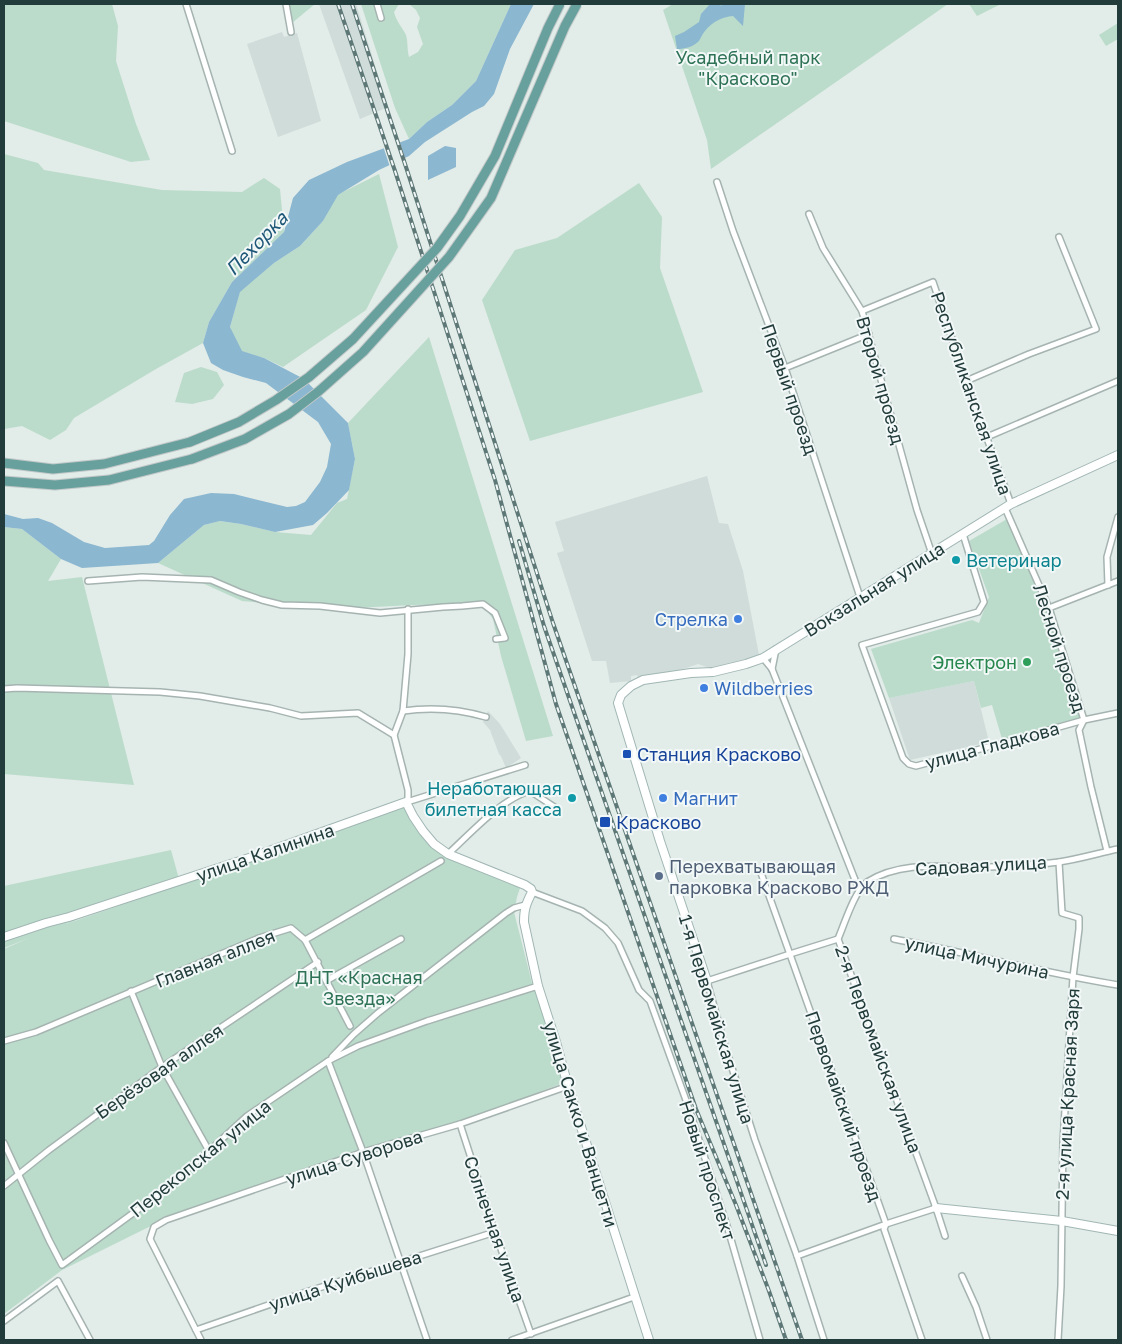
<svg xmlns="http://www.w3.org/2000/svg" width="1122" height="1344" viewBox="0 0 1122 1344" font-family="'Golos Text',sans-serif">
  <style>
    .built { fill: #d0dcd9 }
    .green { fill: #bbdccb }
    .water { fill: #8bb7d0 }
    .pier { fill: #e2ece9 }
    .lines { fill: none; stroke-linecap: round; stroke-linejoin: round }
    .street-casing { stroke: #a5b4b1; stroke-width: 8 }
    .secondary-casing { stroke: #a1b7b4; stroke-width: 10 }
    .primary-casing { stroke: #c1c8c8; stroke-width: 11 }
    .street { stroke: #fff; stroke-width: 5 }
    .secondary { stroke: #fff; stroke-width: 8 }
    .primary { stroke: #68a09d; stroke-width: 9 }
    .rail-casing { stroke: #5d7876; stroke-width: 4 }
    .rail { stroke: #f2f8f7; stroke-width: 2; stroke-dasharray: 5.5; stroke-linecap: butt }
    .primary-bridge-casing { stroke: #c1c8c8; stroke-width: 11; stroke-linecap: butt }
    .primary-bridge { stroke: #68a09d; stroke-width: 9 }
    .culture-dot { fill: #0f9aa8; stroke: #f2f8f7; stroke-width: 2 }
    .shop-dot { fill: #3f7fe0; stroke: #f2f8f7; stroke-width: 2 }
    .leisure-dot { fill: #2e9e5b; stroke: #f2f8f7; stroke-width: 2 }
    .transit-dot { fill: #1a4fb4; stroke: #f2f8f7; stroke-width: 2 }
    .service-dot { fill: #5c6f8a; stroke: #f2f8f7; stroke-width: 2 }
    .labels { text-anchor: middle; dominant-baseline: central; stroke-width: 4; stroke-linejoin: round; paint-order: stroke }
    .park-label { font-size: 18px; fill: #2e7256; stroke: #f2f8f7 }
    .street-label { font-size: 18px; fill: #223c3b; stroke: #f2f8f7 }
    .culture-label { font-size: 18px; fill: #0d838f; stroke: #f2f8f7; text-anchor: start }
    .shop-label { font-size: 18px; fill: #366cbe; stroke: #f2f8f7; text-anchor: start }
    .leisure-label { font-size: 18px; fill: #27864d; stroke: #f2f8f7; text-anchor: end }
    .transit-label { font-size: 18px; fill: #164399; stroke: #f2f8f7; text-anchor: start }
    .service-label { font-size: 18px; fill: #4e5e75; stroke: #f2f8f7; text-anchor: start }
    .water-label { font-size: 19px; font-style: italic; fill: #1e5677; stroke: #f2f8f7 }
  </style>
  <rect width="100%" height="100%" fill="#e2ece9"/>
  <g class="built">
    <path d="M319 4H356L388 107 360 119Z"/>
    <path d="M282 32 284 37 297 33 321 121 278 137 247 44Z"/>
    <path d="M707 476 719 523 728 524 743 571 759 655 716 670 698 664 668 674 638 679 637 675 631 676V681L610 683 606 661H592L557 553 564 551 555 522Z"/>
    <path d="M974 681 989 742 910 760 889 698Z"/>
    <path d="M488 711 500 724 521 758 506 768 501 756 499 754 490 730 483 722Z"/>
  </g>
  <g class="green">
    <path d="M4 4H112L118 26 116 61 136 124 150 160 131 162 4 121Z"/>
    <path d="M285 4H315L292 23Z"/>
    <path d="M361 4H399L394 12C396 21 402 27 406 35 408 41 407 50 409 57L418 52 423 44 417 27 420 18 416 10 409 4H511L476 81 452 105 427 122 409 139 395 108Z"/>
    <path d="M673 4H948L711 169 707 140 663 10Z"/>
    <path d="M969 4H1001L977 16Z"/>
    <path d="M1118 23V39L1106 46 1099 35Z"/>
    <path d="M4 154 38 163 44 170 162 190 242 192 264 178 280 189 284 232 232 282 209 322 203 343 156 369 74 418 66 430 50 440 22 426 4 429Z"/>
    <path d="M379 174 398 247 366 310 283 367 264 358 237 350 230 327 240 291 274 263 300 246 323 221 337 195Z"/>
    <path d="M639 183 662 217 660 268 703 392 530 441 482 300 515 250 557 238Z"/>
    <path d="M429 337 553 736 526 741 501 656 493 619 482 604 413 605 334 609 242 601 158 563 204 525 220 521 241 524 275 532 311 535 337 503 347 499 355 459 348 423Z"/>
    <path d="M201 367 217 372 224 385 213 399 192 404 175 402 184 373Z"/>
    <path d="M1007 519 1047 610 1080 719 1002 739 992 705 981 708 974 681 889 698 871 649 972 620 979 623 989 597 969 541Z"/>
    <path d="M4 527 22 529 61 559 48 581 82 577 134 785 4 774Z"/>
    <path d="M405 807C413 826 426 843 442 854L520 888 517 897 514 912 532 983 553 1043 563 1083 459 1122 354 1151 165 1219 62 1270 4 1314V949L29 938 4 948V886L171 850 179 879 66 924Z"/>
  </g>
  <g class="water">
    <path d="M511 4H534L510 49 494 94 484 106 472 112 425 142 409 156 379 170 338 195 323 221 300 246 274 263 240 292 230 327 242 351 264 358 304 379 348 423 355 459 349 490 327 513 313 525 275 532 241 524 220 521 204 525 158 563 82 568 61 559 22 529 4 527V514L23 519 38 518 52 523 84 542 105 548 149 545 154 541 170 515 184 499 211 493 234 494 287 507 296 506 305 502 320 482 327 467 331 444 318 422 266 383 243 377 223 370 211 363 203 343 209 322 232 282 284 232 293 198 309 180 347 162 409 139 427 122 452 105 476 81Z"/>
    <path d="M710 4H720L721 6 723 4H745L743 26 733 16C722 17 712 22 705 31 702 34 701 38 699 41 693 47 685 49 677 49L675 36 684 32 699 22 701 14Z"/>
    <path d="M445 146 456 148V167L428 180V156Z"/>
  </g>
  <path class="pier" d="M399 140 406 161 390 167 383 146Z"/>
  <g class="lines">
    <defs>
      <g id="street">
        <path d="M186 4 232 151"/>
        <path d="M286 4 291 32"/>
        <path d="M377 4 381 18"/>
        <path d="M717 182 733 231 785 368 860 597"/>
        <path d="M809 214 823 248 862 311 917 510 932 554"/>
        <path d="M862 311 933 282 966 381 1011 504"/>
        <path d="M785 368 869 334"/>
        <path d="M966 381 1029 354 1096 329 1059 237"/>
        <path d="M987 437 1118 381"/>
        <path d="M1005 508 1049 608 1084 720 1079 730 1091 787 1107 851"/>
        <path d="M963 534 984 602 978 612 862 645 903 758 909 764 916 766 999 744 1084 720 1118 713"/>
        <path d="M88 581 142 577 211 580 239 592 262 600 282 605 320 606 380 613 443 607 462 606 483 604 495 613 505 638 496 639"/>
        <path d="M1108 585 1107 557 1118 517"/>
        <path d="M1049 608 1118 581"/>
        <path d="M763 658 772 669 859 890"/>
        <path d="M772 669 776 649"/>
        <path d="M4 689 17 688 160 692 200 696 270 708 301 716 358 713 394 735"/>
        <path d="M403 711C430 707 459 709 486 717"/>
        <path d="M406 802 408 799V790L394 735 403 711 408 654V609"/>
        <path d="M407 802 525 765"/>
        <path d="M448 854C470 834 501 799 530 791L556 808"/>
        <path d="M761 873 886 1224 884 1229 922 1340"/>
        <path d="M532 892 582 911 605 928 618 943 639 990 650 1001 687 1103 728 1229 760 1340"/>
        <path d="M894 939C969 953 1043 973 1118 985"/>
        <path d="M305 940 350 1026"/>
        <path d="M326 981 401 939"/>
        <path d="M131 991 162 1067 209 1151"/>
        <path d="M4 1041 36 1032 259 938 291 928 305 940 441 861"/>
        <path d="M332 1057 354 1034 378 1013 506 913 514 908 525 905"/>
        <path d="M328 1061 363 1152 427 1340"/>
        <path d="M460 1124 495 1232 531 1334"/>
        <path d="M4 1143 49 1240 62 1265 147 1203 209 1151 247 1116 328 1061 358 1046 427 1021 538 986"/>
        <path d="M4 1186 49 1150 162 1067 318 962"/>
        <path d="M945 1236 936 1208 838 939C844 925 855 890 867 882 904 859 950 868 990 867 1013 866 1036 865 1059 862 1079 859 1099 853 1118 849"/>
        <path d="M797 1256 886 1224 936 1208"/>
        <path d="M962 1276 976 1307 987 1340"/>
        <path d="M4 1321 58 1281 90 1340"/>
        <path d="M196 1330 306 1292 495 1232"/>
        <path d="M201 1340 150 1239 154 1227 166 1220 363 1152 460 1124 568 1086"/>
        <path d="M512 1340 634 1297"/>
        <path d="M824 1340 797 1256 755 1140 725 1046 707 981 790 954 838 939"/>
        <path d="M1058 1340 1061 1286 1063 1143 1073 977 1079 929V918L1062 913 1059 862"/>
      </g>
      <g id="secondary">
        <path d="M4 937 46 923 69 917 258 855 406 802 413 816 423 831 434 844 448 854 525 885 531 889 532 892C526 904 524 909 524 922L538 986 556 1042 568 1086 649 1340"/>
        <path d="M707 981 660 841 618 703 621 695 631 686 643 680 691 673 713 672 746 664 763 658 1011 504 1118 455"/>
        <path d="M936 1208 1062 1221 1118 1231"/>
      </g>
      <g id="primary">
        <path d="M4 463 53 469 104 464 190 442"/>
        <path d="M4 481 55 485 109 480 192 459"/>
      </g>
    </defs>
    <use href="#street" class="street-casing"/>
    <use href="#secondary" class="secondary-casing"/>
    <use href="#primary" class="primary-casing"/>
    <use href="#street" class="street"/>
    <use href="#secondary" class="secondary"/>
    <use href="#primary" class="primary"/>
    <defs>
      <g id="rail">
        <path d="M338 4 395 171 495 480 556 704 696 1109 736 1205 769 1291 786 1340"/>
        <path d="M352 4 406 167 553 623 802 1340"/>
        <path d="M519 541 544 626 766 1265"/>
      </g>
    </defs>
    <use href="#rail" class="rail-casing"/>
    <use href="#rail" class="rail"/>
    <defs>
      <g id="primary-bridge">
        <path d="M190 442 239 422 276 400 309 377 353 339 437 248 460 216 495 156 548 28 560 4"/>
        <path d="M192 459 245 439 289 414 319 391 363 352 449 257 491 198 565 26 577 4"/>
      </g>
    </defs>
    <use href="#primary-bridge" class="primary-bridge-casing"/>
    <use href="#primary-bridge" class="primary-bridge"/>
  </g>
  <g class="culture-dot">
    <circle cx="956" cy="560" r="5"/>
    <circle cx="572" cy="798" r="5"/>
  </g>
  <g class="shop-dot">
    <circle cx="738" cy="619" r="5"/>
    <circle cx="704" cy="688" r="5"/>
    <circle cx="663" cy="798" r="5"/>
  </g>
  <circle class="leisure-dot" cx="1027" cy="662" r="5"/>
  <g class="transit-dot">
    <rect x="622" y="749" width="10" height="10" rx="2.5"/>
    <rect x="599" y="816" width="12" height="12" rx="2.5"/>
  </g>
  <circle class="service-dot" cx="659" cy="876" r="5"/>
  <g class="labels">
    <g class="park-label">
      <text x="748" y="57">Усадебный парк<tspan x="748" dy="21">"Красково"</tspan></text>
      <text x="359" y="977">ДНТ «Красная<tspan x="359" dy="21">Звезда»</tspan></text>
    </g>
    <g class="street-label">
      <text transform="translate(881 380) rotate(74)">Второй проезд</text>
      <text transform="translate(790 389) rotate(71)">Первый проезд</text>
      <text transform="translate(972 393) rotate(71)">Республиканская улица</text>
      <text transform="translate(874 589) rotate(-32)">Вокзальная улица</text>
      <text transform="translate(1060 648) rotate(72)">Лесной проезд</text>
      <text transform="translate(992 745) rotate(-15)">улица Гладкова</text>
      <text transform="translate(265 852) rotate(-19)">улица Калинина</text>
      <text transform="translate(981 865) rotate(-3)">Садовая улица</text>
      <text transform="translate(977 957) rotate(12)">улица Мичурина</text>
      <text transform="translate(215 958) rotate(-22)">Главная аллея</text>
      <text transform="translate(717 1019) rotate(73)">1-я Первомайская улица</text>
      <text transform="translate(879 1049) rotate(70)">2-я Первомайская улица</text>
      <text transform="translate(159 1071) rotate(-35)">Берёзовая аллея</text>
      <text transform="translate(1067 1094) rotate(-87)">2-я улица Красная Заря</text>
      <text transform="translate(844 1106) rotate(71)">Первомайский проезд</text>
      <text transform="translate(581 1124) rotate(73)">улица Сакко и Ванцетти</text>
      <text transform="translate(354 1157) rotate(-18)">улица Суворова</text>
      <text transform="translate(200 1158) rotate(-39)">Перекопская улица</text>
      <text transform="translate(708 1170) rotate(72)">Новый проспект</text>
      <text transform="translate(495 1229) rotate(71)">Солнечная улица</text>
      <text transform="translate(345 1280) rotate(-18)">улица Куйбышева</text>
    </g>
    <g class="culture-label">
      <text x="966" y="560">Ветеринар</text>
      <text x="562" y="788" text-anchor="end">Неработающая<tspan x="562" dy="21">билетная касса</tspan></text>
    </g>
    <g class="shop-label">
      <text x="728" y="619" text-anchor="end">Стрелка</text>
      <text x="714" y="688">Wildberries</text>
      <text x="673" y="798">Магнит</text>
    </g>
    <g class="leisure-label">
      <text x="1017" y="662">Электрон</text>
    </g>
    <g class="transit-label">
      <text x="637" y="754">Станция Красково</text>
      <text x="616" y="822">Красково</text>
    </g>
    <g class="service-label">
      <text x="669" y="866">Перехватывающая<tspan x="669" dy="21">парковка Красково РЖД</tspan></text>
    </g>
    <g class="water-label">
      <text transform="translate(256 243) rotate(-46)">Пехорка</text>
    </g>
  </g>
  <rect width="1122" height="1344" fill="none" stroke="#223c3b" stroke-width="10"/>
</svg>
